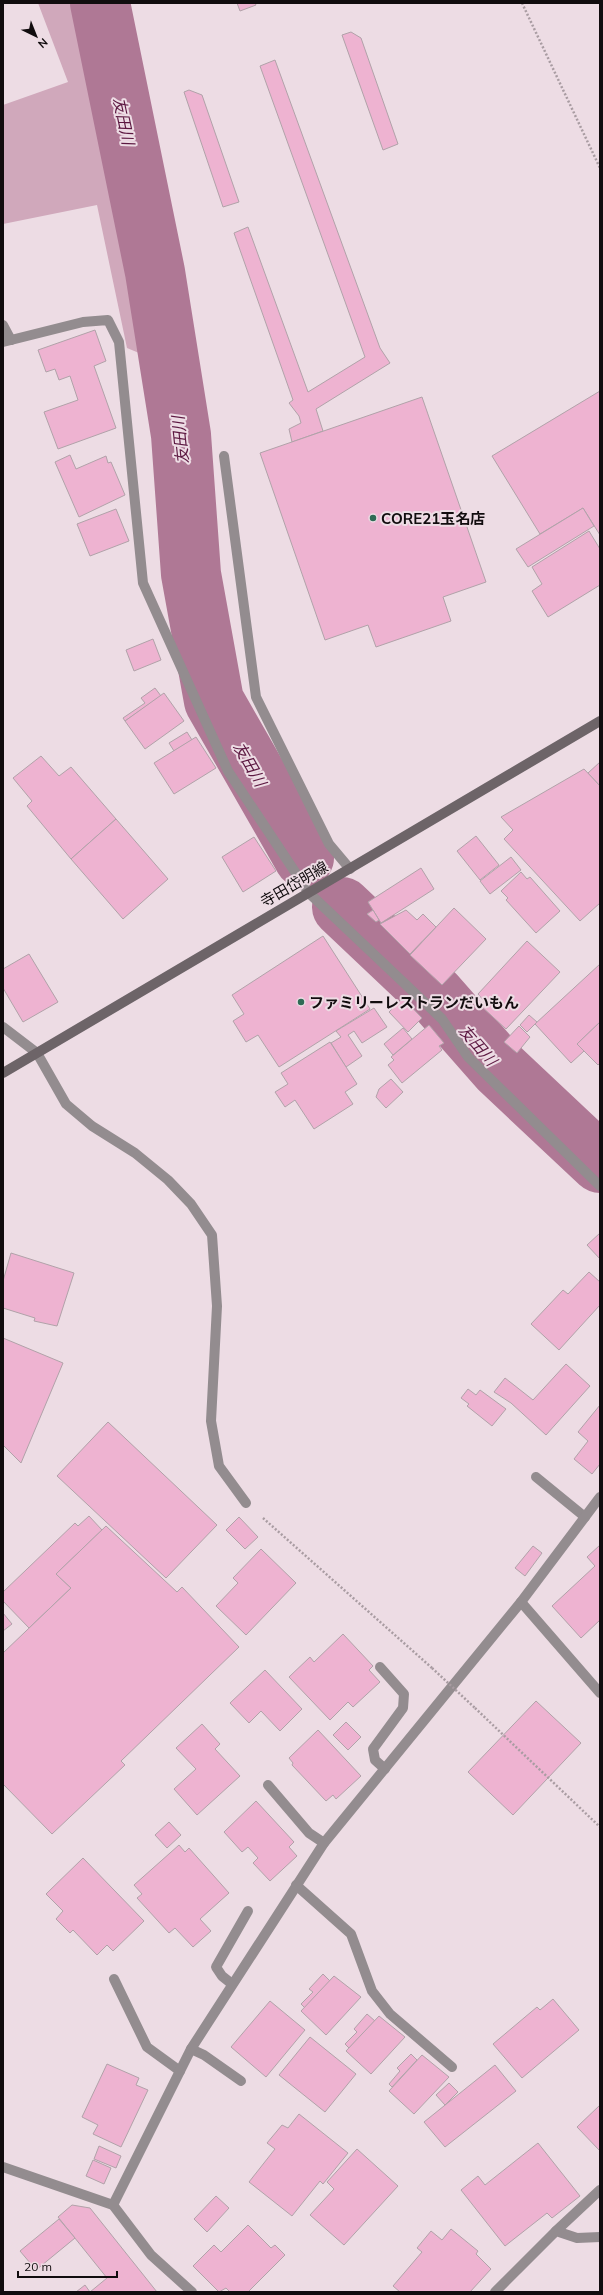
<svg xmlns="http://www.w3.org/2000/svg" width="603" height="2295" viewBox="0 0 603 2295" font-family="Mulish,'Noto Sans JP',sans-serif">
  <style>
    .green { fill: #d0a8bb }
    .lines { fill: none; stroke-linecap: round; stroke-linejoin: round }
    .river { stroke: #af7895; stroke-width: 60 }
    .building { fill: #eeb3d1; stroke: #b1a2a9 }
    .path { stroke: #a99ca2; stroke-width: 2.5; stroke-dasharray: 2 2; stroke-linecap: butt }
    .lane { stroke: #938c8f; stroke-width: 10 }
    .street { stroke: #938c8f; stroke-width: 10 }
    .secondary { stroke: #6d6468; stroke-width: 10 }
    .path-bridge { stroke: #a99ca2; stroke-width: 2.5; stroke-dasharray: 2 2; stroke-linecap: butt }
    .poi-dot { fill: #2e6a55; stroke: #eddce4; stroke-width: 1.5 }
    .labels { text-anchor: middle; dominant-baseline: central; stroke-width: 4; stroke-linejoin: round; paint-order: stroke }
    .poi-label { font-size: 15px; font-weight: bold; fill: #110c0e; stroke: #eddce4; text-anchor: start }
    .street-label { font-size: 15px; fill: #110c0e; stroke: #eddce4 }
    .water-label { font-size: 16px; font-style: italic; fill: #5c1841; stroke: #eddce4 }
  </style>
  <rect width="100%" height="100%" fill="#eddce4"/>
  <path class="green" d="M38 3H92L163 363 127 348 97 205 3 224V105L68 82Z"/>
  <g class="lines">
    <g class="river">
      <path d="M100 3 155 272 181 435 191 574 214 701 304 858"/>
      <path d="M342 907 435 995 500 1069 600 1163"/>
    </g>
  </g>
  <g class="building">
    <path d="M237 3H255L256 5 240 11Z"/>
    <path d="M351 32 361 38 398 144 383 150 342 35Z"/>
    <path d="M275 60 380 348 390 363 316 409 323 431 292 442 289 429 301 423 299 416 289 403 293 400 234 233 248 227 308 392 365 357 260 66Z"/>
    <path d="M189 90 202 95 239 202 223 207 184 92Z"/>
    <path d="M95 330 106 361 94 366 116 428 58 449 44 412 78 400 70 376 59 380 55 369 46 372 38 350Z"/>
    <path d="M600 391V535L583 508 540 534 492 456Z"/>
    <path d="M422 397 486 582 443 597 451 621 376 647 368 625 325 640 260 453Z"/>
    <path d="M70 455 76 469 106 456 108 463 111 462 125 495 79 517 55 462Z"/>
    <path d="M583 508 594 526 528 567 516 549Z"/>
    <path d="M116 509 129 541 90 556 77 524Z"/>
    <path d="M589 531 600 549V585L548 617 532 591 542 584 532 567Z"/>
    <path d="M153 639 161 660 134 671 126 650Z"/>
    <path d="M155 688 161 696 125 721 123 718 145 703 141 698Z"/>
    <path d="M164 693 184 721 145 749 125 721Z"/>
    <path d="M187 732 192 740 174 751 169 743Z"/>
    <path d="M196 737 216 768 174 794 154 763Z"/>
    <path d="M41 756 59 776 71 767 116 819 71 859 27 806 32 801 13 778Z"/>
    <path d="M600 762V786L588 773Z"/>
    <path d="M584 769 600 786V903L580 921 504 839 513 830 501 817Z"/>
    <path d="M116 819 168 879 123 919 71 859Z"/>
    <path d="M476 836 499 865 480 880 457 851Z"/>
    <path d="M254 837 276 871 243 892 222 857Z"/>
    <path d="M511 857 521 870 490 894 480 881Z"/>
    <path d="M421 868 434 889 381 923 368 902Z"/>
    <path d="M521 872 527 879 530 877 560 911 536 933 506 900 508 898 501 891Z"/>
    <path d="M454 908 486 939 442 985 410 955Z"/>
    <path d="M373 910 379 920 376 922 367 914Z"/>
    <path d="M406 910 417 920 423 914 436 927 410 954 380 924Z"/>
    <path d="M323 936 370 1009 279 1067 258 1035 246 1042 233 1021 244 1014 232 995Z"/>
    <path d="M527 941 560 972 506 1029 480 1005 484 1001 478 994Z"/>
    <path d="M29 954 58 1002 23 1022 3 988V969Z"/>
    <path d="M600 964V1022L577 1044 584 1051 571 1063 535 1024Z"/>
    <path d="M403 998 422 1018 408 1032 389 1012Z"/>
    <path d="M374 1008 387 1027 362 1043 354 1031 348 1035 362 1056 346 1067 331 1043 341 1037 336 1031Z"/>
    <path d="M529 1015 537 1022 527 1032 520 1025Z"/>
    <path d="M600 1022V1063L598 1065 577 1044Z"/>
    <path d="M429 1025 444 1043 439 1046 442 1050 402 1083 388 1065 394 1060 391 1057Z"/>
    <path d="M519 1026 530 1037 517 1053 504 1042Z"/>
    <path d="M403 1028 412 1039 393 1055 384 1044Z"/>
    <path d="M330 1042 357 1084 345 1092 353 1104 314 1129 295 1100 285 1107 275 1092 288 1084 281 1073Z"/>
    <path d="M391 1079 403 1092 386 1108 376 1097 379 1089Z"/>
    <path d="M600 1233V1259L587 1245Z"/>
    <path d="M11 1253 74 1273 57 1326 34 1321 35 1318 3 1308V1281Z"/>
    <path d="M589 1272 600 1282V1305L559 1350 531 1324 563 1290 568 1294Z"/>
    <path d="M3 1338 63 1363 21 1463 3 1445Z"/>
    <path d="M566 1364 590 1386 546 1435 511 1403 494 1392 505 1378 533 1400Z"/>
    <path d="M468 1389 476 1395 480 1390 506 1409 492 1426 467 1406 469 1404 461 1398Z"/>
    <path d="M600 1405V1464L592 1474 574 1459 588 1441 578 1432Z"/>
    <path d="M108 1422 217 1525 166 1578 57 1476Z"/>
    <path d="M89 1516 102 1530 56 1574 71 1588 29 1628 3 1601V1592L75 1523 78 1526Z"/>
    <path d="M239 1517 258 1537 245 1549 226 1530Z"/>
    <path d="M106 1526 177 1592 182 1587 239 1647 121 1761 125 1765 52 1834 3 1784V1653L71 1588 56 1574Z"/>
    <path d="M600 1545V1620L581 1638 552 1606 595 1566 587 1557Z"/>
    <path d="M533 1546 542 1553 525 1576 515 1568Z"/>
    <path d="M261 1549 296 1583 246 1635 216 1606 238 1583 233 1578Z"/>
    <path d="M3 1613 12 1624 3 1631Z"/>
    <path d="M343 1634 373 1666 369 1670 380 1682 353 1707 348 1702 330 1720 289 1677 310 1657 314 1662Z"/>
    <path d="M265 1670 302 1709 280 1731 261 1711 249 1723 230 1703Z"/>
    <path d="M536 1701 581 1743 513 1815 468 1772Z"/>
    <path d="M346 1722 361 1737 348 1750 333 1735Z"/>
    <path d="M202 1724 220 1744 215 1749 240 1776 197 1815 174 1789 196 1769 176 1748Z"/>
    <path d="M318 1730 361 1776 336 1799 333 1795 326 1801 292 1765 293 1763 289 1758Z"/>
    <path d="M256 1801 294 1842 289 1847 297 1856 270 1881 253 1863 258 1858 248 1847 242 1852 224 1832Z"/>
    <path d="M169 1822 181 1835 167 1848 155 1835Z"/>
    <path d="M179 1845 185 1852 189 1848 229 1893 200 1919 211 1931 193 1947 175 1928 169 1933 137 1898 142 1894 134 1885Z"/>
    <path d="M83 1858 144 1921 113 1951 107 1945 97 1955 73 1930 70 1933 56 1919 63 1911 46 1894Z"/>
    <path d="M323 1974 330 1981 305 2008 301 2004 313 1992 309 1989Z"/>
    <path d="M334 1976 361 1997 326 2035 301 2011Z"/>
    <path d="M553 1999 579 2030 522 2078 493 2044 537 2007 540 2010Z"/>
    <path d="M270 2001 305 2030 266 2077 231 2047Z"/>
    <path d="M367 2014 375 2021 349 2048 345 2044 357 2032 354 2029Z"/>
    <path d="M379 2016 405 2037 371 2074 346 2051Z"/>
    <path d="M310 2037 356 2074 325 2112 279 2075Z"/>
    <path d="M411 2054 417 2060 392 2087 389 2084 400 2071 397 2068Z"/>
    <path d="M422 2055 449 2077 414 2114 389 2091Z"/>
    <path d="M107 2064 139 2078 136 2085 148 2090 121 2147 93 2134 98 2125 82 2117Z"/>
    <path d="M495 2065 516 2091 445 2147 424 2122Z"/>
    <path d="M449 2083 458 2092 445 2105 436 2095Z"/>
    <path d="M600 2105V2151L577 2127Z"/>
    <path d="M299 2114 348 2153 323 2184 320 2181 292 2216 249 2182 275 2149 267 2143 282 2125 288 2128Z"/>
    <path d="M538 2143 580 2196 552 2218 547 2213 505 2246 461 2190 478 2176 485 2185Z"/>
    <path d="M99 2146 121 2156 116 2168 94 2159Z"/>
    <path d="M357 2149 398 2186 344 2245 310 2215 334 2189 327 2182Z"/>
    <path d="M93 2160 111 2168 104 2184 86 2176Z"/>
    <path d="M216 2196 229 2208 207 2232 194 2219Z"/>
    <path d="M72 2205 90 2208 157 2292H76L85 2285 90 2292 107 2278 58 2217Z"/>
    <path d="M59 2219 75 2238 36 2270 20 2251Z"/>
    <path d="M248 2225 271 2248 275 2245 285 2255 248 2292H230L226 2288 219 2292 193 2266 214 2245 221 2252Z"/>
    <path d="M451 2229 478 2251 476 2254 491 2269 470 2292H400L393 2286 422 2252 417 2248 431 2231 442 2240Z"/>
  </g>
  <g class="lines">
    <g class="path">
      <path d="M522 3 600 168"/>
      <path d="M263 1518 432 1668"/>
      <path d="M475 1708 600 1827"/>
    </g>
    <g class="lane">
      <path d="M224 456 256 697 329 844 350 869"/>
      <path d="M521 1602 600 1693"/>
      <path d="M296 1885 351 1934 372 1991 390 2014 452 2067"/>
      <path d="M556 2231 600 2190"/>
    </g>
    <g class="street">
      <path d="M3 325 11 340"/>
      <path d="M3 342 83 322 108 320 119 342 143 583 228 771 309 893 442 1019 468 1057 600 1186"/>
      <path d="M3 1027 37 1053 66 1104 92 1126 135 1153 168 1180 191 1204 212 1235 217 1306 211 1421 219 1466 246 1503"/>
      <path d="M536 1477 585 1517"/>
      <path d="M380 1667 404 1694 403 1708 373 1749 375 1760 385 1769"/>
      <path d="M268 1785 309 1833 324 1843"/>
      <path d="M114 1979 147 2047 180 2071"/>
      <path d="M232 1984 222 1976 216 1967 248 1911"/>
      <path d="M191 2049 204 2055 241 2081"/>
      <path d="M3 2167 113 2205 151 2255 192 2292"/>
      <path d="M113 2205 191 2049 324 1843 521 1602 600 1497"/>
      <path d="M495 2292 556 2231 577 2238 600 2237"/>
    </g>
    <path class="secondary" d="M3 1073 600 721"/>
    <path class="path-bridge" d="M432 1668 475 1708"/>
  </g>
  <g class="poi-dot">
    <circle cx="373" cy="518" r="4"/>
    <circle cx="301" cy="1002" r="4"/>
  </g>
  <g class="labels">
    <g class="poi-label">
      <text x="381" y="518">CORE21玉名店</text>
      <text x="309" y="1002">ファミリーレストランだいもん</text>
    </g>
    <g class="street-label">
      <text transform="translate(294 884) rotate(-30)">寺田岱明線</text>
    </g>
    <g class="water-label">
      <text transform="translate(124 121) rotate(78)">友田川</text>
      <text transform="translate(180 440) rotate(-96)">友田川</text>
      <text transform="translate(250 764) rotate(60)">友田川</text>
      <text transform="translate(478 1045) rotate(49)">友田川</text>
    </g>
  </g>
  <rect width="603" height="2295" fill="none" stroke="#110c0e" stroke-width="8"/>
  <g transform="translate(36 36) rotate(137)" stroke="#eddce4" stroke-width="3" paint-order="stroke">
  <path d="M0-3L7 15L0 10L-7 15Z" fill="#110c0e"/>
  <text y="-6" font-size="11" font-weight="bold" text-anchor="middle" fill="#110c0e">N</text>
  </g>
  <path d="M18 2271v6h99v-6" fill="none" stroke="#110c0e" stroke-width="2"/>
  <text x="24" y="2271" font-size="12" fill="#110c0e" stroke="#eddce4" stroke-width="3" paint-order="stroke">20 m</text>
</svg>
